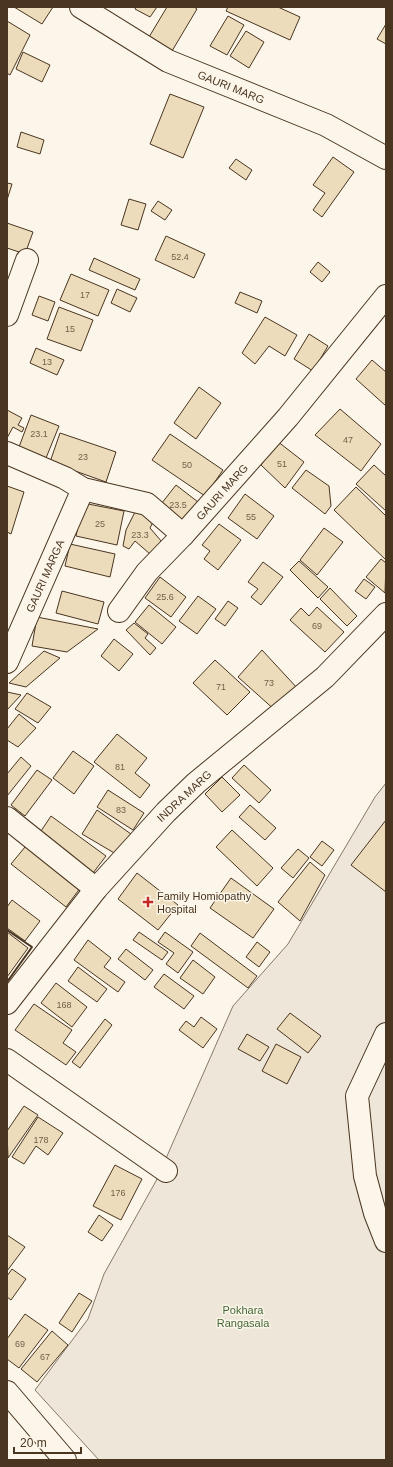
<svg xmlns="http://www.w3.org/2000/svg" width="393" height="1467" viewBox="0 0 393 1467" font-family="Arial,sans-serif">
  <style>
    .green { fill: #ede6d9; stroke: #887966 }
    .building { fill: #ecdcbc; stroke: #4a3520 }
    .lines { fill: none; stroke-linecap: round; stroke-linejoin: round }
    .minor-casing { stroke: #4a3520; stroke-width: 24 }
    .major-casing { stroke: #4a3520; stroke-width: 24 }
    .minor { stroke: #fbf6e9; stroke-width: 22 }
    .major { stroke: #fbf6e9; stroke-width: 22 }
    .wall { stroke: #4a3520; stroke-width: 2 }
    .poi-dot { fill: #c62828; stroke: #fbf6e9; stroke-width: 1.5 }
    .labels { text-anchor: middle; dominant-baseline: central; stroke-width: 3; stroke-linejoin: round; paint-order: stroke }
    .number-label { font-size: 9px; fill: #725f47 }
    .street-label { font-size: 11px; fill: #4a3520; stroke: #fbf6e9 }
    .poi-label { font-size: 11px; fill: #4a3520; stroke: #fbf6e9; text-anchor: start }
    .park-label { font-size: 11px; fill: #436837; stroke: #fbf6e9 }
  </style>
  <rect width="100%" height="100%" fill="#fbf6e9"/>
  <path class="green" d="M386 783V1460H99L35 1390 88 1319 104 1274 156 1181 233 1006 288 944 375 797Z"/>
  <g class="building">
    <path d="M14 7H53L42 24Z"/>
    <path d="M136 7H157L150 17 135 9Z"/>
    <path d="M167 7H194L197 9 172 51 149 37Z"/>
    <path d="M228 7H278L300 17 290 40 226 11Z"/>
    <path d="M228 16 244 25 227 55 210 46Z"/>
    <path d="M7 21 30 35 10 75 7 73Z"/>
    <path d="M386 24V44L377 39Z"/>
    <path d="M246 31 264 42 249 68 230 56Z"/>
    <path d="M23 52 50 65 42 82 16 69Z"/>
    <path d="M170 94 204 107 183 158 150 144Z"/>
    <path d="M21 132 44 140 40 154 17 147Z"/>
    <path d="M333 157 354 172 322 217 313 210 325 193 313 185Z"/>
    <path d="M236 159 252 170 246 180 229 168Z"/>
    <path d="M7 183 12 184 7 200Z"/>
    <path d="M129 199 146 204 138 230 121 225Z"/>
    <path d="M158 201 172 210 165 220 151 211Z"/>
    <path d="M7 223 33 232 25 254 7 248Z"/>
    <path d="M166 236 205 254 194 278 155 260Z"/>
    <path d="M94 258 140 279 135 290 89 270Z"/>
    <path d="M318 262 330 272 322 282 310 272Z"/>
    <path d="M71 274 109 290 98 316 60 300Z"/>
    <path d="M117 289 137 298 130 312 111 303Z"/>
    <path d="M240 292 262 301 257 313 235 303Z"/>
    <path d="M39 296 55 302 48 321 32 315Z"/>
    <path d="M59 307 93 320 81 351 47 339Z"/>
    <path d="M265 317 297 335 285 356 269 346 255 364 242 353Z"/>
    <path d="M309 334 328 346 313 371 294 359Z"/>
    <path d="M36 348 64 360 57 375 30 363Z"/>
    <path d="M372 360 386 372V406L356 379Z"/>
    <path d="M199 387 221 403 196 439 174 423Z"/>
    <path d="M340 409 381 444 361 471 315 435Z"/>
    <path d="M7 410 22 418 18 425 24 428 22 432 13 427 7 438Z"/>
    <path d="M31 415 59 426 46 458 19 447Z"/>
    <path d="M60 433 116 452 106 482 50 462Z"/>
    <path d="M170 434 223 470 205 496 152 460Z"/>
    <path d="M277 441 304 462 285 488 261 465Z"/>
    <path d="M374 465 386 476V511L356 484Z"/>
    <path d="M306 470 329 486 331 506 325 514 292 488Z"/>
    <path d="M176 485 198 502 181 525 158 508Z"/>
    <path d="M7 486 24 492 11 534 7 532Z"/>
    <path d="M356 487 386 516V560L334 510Z"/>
    <path d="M245 494 274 516 257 539 228 518Z"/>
    <path d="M83 503 124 511 117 545 76 536Z"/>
    <path d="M138 506 155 518 150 528 162 542 150 554 135 541 129 549 123 546 126 530Z"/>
    <path d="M219 524 241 540 218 570 204 559 210 551 202 545Z"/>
    <path d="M324 528 343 542 317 575 300 560Z"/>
    <path d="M70 544 115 554 110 577 65 566Z"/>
    <path d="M381 559 386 563 385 593 366 577Z"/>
    <path d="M299 561 328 587 318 598 290 570Z"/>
    <path d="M263 562 283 577 261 605 251 597 258 589 248 582Z"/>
    <path d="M160 577 186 597 171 617 145 598Z"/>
    <path d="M364 579 375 587 366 599 355 591Z"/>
    <path d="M330 588 357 616 347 626 320 599Z"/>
    <path d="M62 591 104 602 98 624 56 613Z"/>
    <path d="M198 596 216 609 197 634 179 621Z"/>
    <path d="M228 601 238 608 225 626 215 619Z"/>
    <path d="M149 605 176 627 162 644 135 622Z"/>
    <path d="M317 607 344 632 325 652 290 620 301 608 309 616Z"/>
    <path d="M37 617 98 629 67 652 32 646Z"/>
    <path d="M134 623 148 634 145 638 156 648 150 655 126 630Z"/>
    <path d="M114 639 133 654 119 671 101 656Z"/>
    <path d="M262 650 299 690 277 712 238 677Z"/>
    <path d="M44 651 60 658 26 687 9 683Z"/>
    <path d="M215 660 250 692 227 715 193 683Z"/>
    <path d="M7 692 21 695 7 710Z"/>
    <path d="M27 693 51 707 38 723 15 709Z"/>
    <path d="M19 714 36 728 18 747 7 740V729Z"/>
    <path d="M117 734 147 758 135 773 150 785 140 798 94 762Z"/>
    <path d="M73 751 94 766 74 794 53 778Z"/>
    <path d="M21 757 31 766 7 796V774Z"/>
    <path d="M244 765 271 790 259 803 232 778Z"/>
    <path d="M37 770 52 780 25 816 11 805Z"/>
    <path d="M222 777 240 795 222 812 205 794Z"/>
    <path d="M108 790 144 813 133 830 97 807Z"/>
    <path d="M250 805 276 828 265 840 239 817Z"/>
    <path d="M97 810 131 834 116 854 82 834Z"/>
    <path d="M51 816 106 856 93 873 39 834Z"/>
    <path d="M386 820V892L351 865Z"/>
    <path d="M232 830 273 868 257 886 216 847Z"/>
    <path d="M30 841 84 883 66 907 11 864Z"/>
    <path d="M322 841 334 850 322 866 310 857Z"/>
    <path d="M298 849 309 858 293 878 281 868Z"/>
    <path d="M310 862 325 875 300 921 278 902Z"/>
    <path d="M137 873 178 905 158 930 118 899Z"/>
    <path d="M231 878 274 909 253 938 210 908Z"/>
    <path d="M12 900 40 921 25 941 7 928V907Z"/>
    <path d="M7 932 28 948 7 977Z"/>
    <path d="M139 932 168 952 162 960 133 940Z"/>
    <path d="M165 932 193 952 178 973 166 964 174 953 158 942Z"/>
    <path d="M200 933 257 976 248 988 191 946Z"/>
    <path d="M88 940 111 958 104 967 125 982 118 992 74 960Z"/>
    <path d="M257 942 270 952 259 967 246 957Z"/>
    <path d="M126 949 153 970 145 980 118 959Z"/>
    <path d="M193 960 215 977 203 994 180 978Z"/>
    <path d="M78 967 107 989 97 1002 68 981Z"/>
    <path d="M164 974 194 996 184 1009 154 987Z"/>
    <path d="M56 983 87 1007 72 1027 41 1003Z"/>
    <path d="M34 1004 72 1030 63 1043 76 1052 66 1065 15 1030Z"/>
    <path d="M290 1013 321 1036 308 1053 277 1029Z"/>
    <path d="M201 1017 217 1029 203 1048 179 1030 186 1021 194 1027Z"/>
    <path d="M105 1019 112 1025 80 1068 72 1062Z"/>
    <path d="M247 1034 269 1047 260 1061 238 1049Z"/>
    <path d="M276 1044 301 1057 287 1084 262 1071Z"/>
    <path d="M24 1106 38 1115 8 1158 7 1131Z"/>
    <path d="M38 1117 63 1133 48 1155 36 1146 24 1164 12 1157Z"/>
    <path d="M115 1165 142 1179 121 1220 93 1206Z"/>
    <path d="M99 1215 113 1225 102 1241 88 1232Z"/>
    <path d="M7 1235 25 1247 7 1271Z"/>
    <path d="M12 1269 26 1279 11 1300 7 1297V1276Z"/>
    <path d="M79 1293 92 1301 72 1332 59 1323Z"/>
    <path d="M25 1314 48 1330 19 1368 7 1359V1339Z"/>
    <path d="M52 1331 68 1345 37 1382 21 1369Z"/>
  </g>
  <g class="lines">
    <defs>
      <g id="minor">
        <path d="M81 7 168 61 326 125 386 158"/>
        <path d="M7 315 27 260"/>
        <path d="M7 453 65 478 83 489 147 504 183 535 288 417 386 296"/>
        <path d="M119 611 147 572 183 535"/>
        <path d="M7 662 83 489"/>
        <path d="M7 818 96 889"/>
        <path d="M386 1034 357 1096 365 1176 375 1213 386 1241"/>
        <path d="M7 1060 166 1171"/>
        <path d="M7 1392 65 1460"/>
      </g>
      <path id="major" d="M7 1003 96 889 166 812 196 783 325 677 386 614"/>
    </defs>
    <use href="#minor" class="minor-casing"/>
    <use href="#major" class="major-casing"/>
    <use href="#minor" class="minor"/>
    <use href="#major" class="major"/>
    <path class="wall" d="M7 930 32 947 7 982"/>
  </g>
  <path class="poi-dot" d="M146 896h4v4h4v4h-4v4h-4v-4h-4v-4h4z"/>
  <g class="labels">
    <g class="number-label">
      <text x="180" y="257">52.4</text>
      <text x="85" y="295">17</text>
      <text x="70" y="329">15</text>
      <text x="47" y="362">13</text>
      <text x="39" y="434">23.1</text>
      <text x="348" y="440">47</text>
      <text x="83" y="457">23</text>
      <text x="282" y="464">51</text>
      <text x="187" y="465">50</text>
      <text x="178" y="505">23.5</text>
      <text x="251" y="517">55</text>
      <text x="100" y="524">25</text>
      <text x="140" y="535">23.3</text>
      <text x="165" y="597">25.6</text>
      <text x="317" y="626">69</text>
      <text x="269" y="683">73</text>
      <text x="221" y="687">71</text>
      <text x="120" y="767">81</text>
      <text x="121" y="810">83</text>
      <text x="64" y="1005">168</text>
      <text x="41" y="1140">178</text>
      <text x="118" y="1193">176</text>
      <text x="20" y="1344">69</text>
      <text x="45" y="1357">67</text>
    </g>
    <g class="street-label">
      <text transform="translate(231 87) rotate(22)">GAURI MARG</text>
      <text transform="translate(222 492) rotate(-48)">GAURI MARG</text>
      <text transform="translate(45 576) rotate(-66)">GAURI MARGA</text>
      <text transform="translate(184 796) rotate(-43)">INDRA MARG</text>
    </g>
    <g class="poi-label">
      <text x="157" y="896">Family Homiopathy<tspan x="157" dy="13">Hospital</tspan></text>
    </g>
    <g class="park-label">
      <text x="243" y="1310">Pokhara<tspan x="243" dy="13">Rangasala</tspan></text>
    </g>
  </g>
  <rect width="393" height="1467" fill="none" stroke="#4a3520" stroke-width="16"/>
  <path d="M14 1447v6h67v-6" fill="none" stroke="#4a3520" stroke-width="2"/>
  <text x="20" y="1447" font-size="12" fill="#4a3520" stroke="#fbf6e9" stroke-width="3" paint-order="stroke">20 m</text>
</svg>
